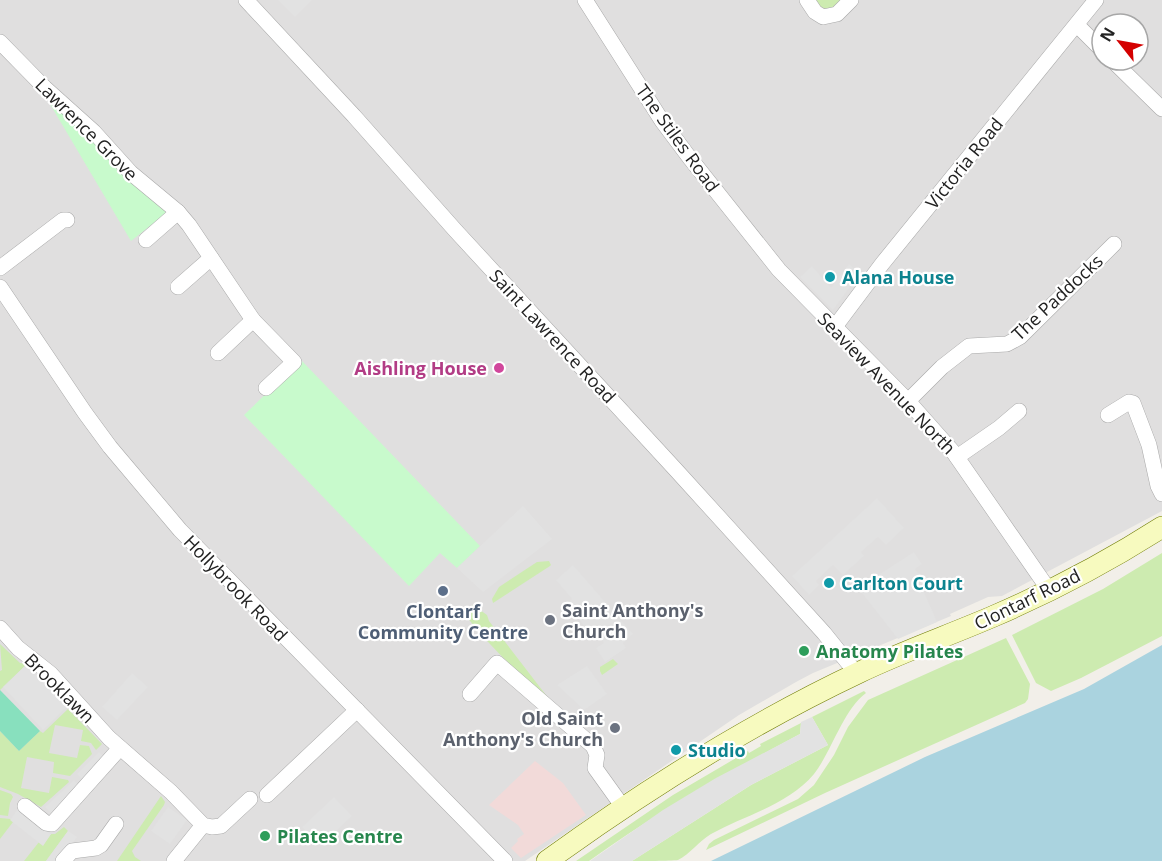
<svg xmlns="http://www.w3.org/2000/svg" width="1162" height="861" viewBox="0 0 1162 861" font-family="'Open Sans',sans-serif">
  <style>
    .residential { fill: #e0dfdf; fill-rule: evenodd }
    .commercial { fill: #f2dad9 }
    .grass { fill: #cdebb0 }
    .park { fill: #c8facc }
    .pitch { fill: #88e0be }
    .parking { fill: #e2e2e2 }
    .water { fill: #aad3df }
    .lines { fill: none; stroke-linecap: round; stroke-linejoin: round }
    .street-casing { stroke: #a9a9a9; stroke-width: 16 }
    .secondary-casing { stroke: #707d05; stroke-width: 22 }
    .street { stroke: #fff; stroke-width: 15 }
    .secondary { stroke: #f7fabf; stroke-width: 21 }
    .culture-dot { fill: #0f9aa8; stroke: #fff; stroke-width: 2 }
    .hotel-dot { fill: #d1479c; stroke: #fff; stroke-width: 2 }
    .service-dot { fill: #5c6f8a; stroke: #fff; stroke-width: 2 }
    .worship-dot { fill: #6b7280; stroke: #fff; stroke-width: 2 }
    .leisure-dot { fill: #2e9e5b; stroke: #fff; stroke-width: 2 }
    .labels { text-anchor: middle; dominant-baseline: central; stroke-width: 4.5; stroke-linejoin: round; paint-order: stroke }
    .street-label { font-size: 18px; fill: #222; stroke: #fff }
    .culture-label { font-size: 18px; font-weight: bold; fill: #0d838f; stroke: #fff; text-anchor: start }
    .hotel-label { font-size: 18px; font-weight: bold; fill: #b23c85; stroke: #fff; text-anchor: end }
    .worship-label { font-size: 18px; font-weight: bold; fill: #5b616d; stroke: #fff; text-anchor: start }
    .service-label { font-size: 18px; font-weight: bold; fill: #4e5e75; stroke: #fff }
    .leisure-label { font-size: 18px; font-weight: bold; fill: #27864d; stroke: #fff; text-anchor: start }
  </style>
  <rect width="100%" height="100%" fill="#f2efe9"/>
  <path class="residential" d="M0 0H1162V511L1002 596 988 597 950 614 951 616 813 673 796 682 739 715 525 861H0ZM1102 24H1138V60H1102Z"/>
  <path class="commercial" d="M535 761 563 783 586 815 521 858 511 848 518 841 517 839 524 834 518 825 489 805Z"/>
  <g class="grass">
    <path d="M813 0H843C833 13 823 11 813 0Z"/>
    <path d="M1162 553V636L1081 678 1051 691 1036 683 1012 635 1103 589Z"/>
    <path d="M549 561 551 565 550 566 493 603 492 599 499 587 537 562Z"/>
    <path d="M473 605 487 615 489 621 549 699C518 673 491 648 466 616L467 612Z"/>
    <path d="M1006 638 1030 684 1028 699 1025 703 825 793 706 850 709 844 714 840 798 799 814 785 834 755 848 727 868 700Z"/>
    <path d="M0 644 20 663 27 664 0 690V671L2 670Z"/>
    <path d="M613 659 618 664 602 675 600 671V667Z"/>
    <path d="M864 691 866 693C843 710 832 751 814 774 788 805 745 815 711 834 699 841 690 854 678 860 669 861 643 861 632 861L751 785 828 745 812 717Z"/>
    <path d="M68 709 102 744 96 750 91 743 81 741 83 730 55 725 49 753 77 758 80 745 89 746 92 754 70 776 53 773 54 762 27 757 21 788 49 793 52 777 68 780 69 782 41 807 18 794 0 787V731L19 751 40 731 43 733Z"/>
    <path d="M801 723 800 734C727 773 656 813 589 861H576L673 795 748 751 749 753 761 746 760 744Z"/>
    <path d="M0 790 11 794 13 797 10 803 8 816 0 815Z"/>
    <path d="M161 796 165 802 164 805 132 851 135 857 141 861H117Z"/>
    <path d="M0 818 11 819 13 822 0 839Z"/>
    <path d="M64 827 68 831 46 861H24L39 842 43 845 51 834H55Z"/>
  </g>
  <g class="park">
    <path d="M47 99 87 134 166 211 165 214 131 241Z"/>
    <path d="M301 360 480 546 457 568 440 553 409 586 244 415Z"/>
  </g>
  <path class="pitch" d="M0 690 40 731 19 751 0 731Z"/>
  <g class="parking">
    <path d="M278 0H312L295 17Z"/>
    <path d="M849 264 860 273 833 310 800 277 812 266 831 288Z"/>
    <path d="M877 498 904 528 886 545 878 537 861 552 864 556 843 575 833 565 816 581 819 585 809 595 792 576Z"/>
    <path d="M523 506 552 539 483 592 457 568Z"/>
    <path d="M914 552 922 564 915 569 919 574 920 573 924 583 921 585 937 622 898 639 858 588Z"/>
    <path d="M573 565 633 634 623 643 626 648 605 662 596 648 604 643 597 634 589 639 587 631 568 602 572 599 556 580Z"/>
    <path d="M27 664 67 707 43 730 3 687Z"/>
    <path d="M587 666 607 694 584 710 557 685Z"/>
    <path d="M132 673 148 687 117 720 102 707Z"/>
    <path d="M812 717 828 745 751 785 632 861H590L663 810 716 778 800 734 801 722Z"/>
    <path d="M99 752 105 758 82 779 77 774Z"/>
    <path d="M74 780 79 786 51 813 45 807Z"/>
    <path d="M334 797 352 816 321 846 302 827Z"/>
    <path d="M168 807 187 820 170 844 151 831Z"/>
    <path d="M18 809 51 834 43 846 10 820Z"/>
    <path d="M68 831 77 837 59 861H46Z"/>
  </g>
  <path class="water" d="M1162 645V861H711L925 757 1084 689Z"/>
  <g class="lines">
    <defs>
      <g id="street">
        <path d="M246 0 354 116 455 230 676 470 824 633 857 674"/>
        <path d="M585 0 662 121 689 157 779 270 908 401 954 453 1049 590"/>
        <path d="M807 0 815 12 823 17 837 14 851 0"/>
        <path d="M1077 25 1102 50"/>
        <path d="M0 42 45 88 94 132 131 173 178 212 189 225 253 320 294 362 266 388"/>
        <path d="M1112 60 1162 109"/>
        <path d="M146 240 178 212"/>
        <path d="M0 268 63 220H67"/>
        <path d="M0 287 85 413 110 447 180 530 505 861"/>
        <path d="M178 287 211 258"/>
        <path d="M834 328 882 264 1096 0"/>
        <path d="M218 353 253 320"/>
        <path d="M908 401 942 367 969 346 1007 344 1020 337 1114 244"/>
        <path d="M1108 415 1129 402 1133 403 1149 445 1158 486 1162 494"/>
        <path d="M957 457 999 428 1019 411"/>
        <path d="M0 628 18 648 51 674 109 738 171 792 203 825 212 827 221 826 250 799"/>
        <path d="M470 694 497 663 593 746 597 755 595 768 623 807"/>
        <path d="M267 795 357 710"/>
        <path d="M25 806 46 823 52 824 120 748"/>
        <path d="M63 861 72 851 96 848 101 845 116 824"/>
        <path d="M174 861 203 825"/>
      </g>
      <path id="secondary" d="M547 861C645 790 750 724 860 672 904 651 950 635 994 616 1052 591 1109 561 1162 527"/>
    </defs>
    <use href="#street" class="street-casing"/>
    <use href="#secondary" class="secondary-casing"/>
    <use href="#street" class="street"/>
    <use href="#secondary" class="secondary"/>
  </g>
  <g class="culture-dot">
    <circle cx="830" cy="277" r="6"/>
    <circle cx="829" cy="583" r="6"/>
    <circle cx="676" cy="750" r="6"/>
  </g>
  <circle class="hotel-dot" cx="499" cy="368" r="6"/>
  <circle class="service-dot" cx="443" cy="591" r="6"/>
  <g class="worship-dot">
    <circle cx="550" cy="620" r="6"/>
    <circle cx="615" cy="728" r="6"/>
  </g>
  <g class="leisure-dot">
    <circle cx="804" cy="651" r="6"/>
    <circle cx="265" cy="836" r="6"/>
  </g>
  <g class="labels">
    <g class="street-label">
      <text transform="translate(87 129) rotate(45)">Lawrence Grove</text>
      <text transform="translate(678 138) rotate(54)">The Stiles Road</text>
      <text transform="translate(964 163) rotate(-51)">Victoria Road</text>
      <text transform="translate(1057 297) rotate(-43)">The Paddocks</text>
      <text transform="translate(553 336) rotate(47)">Saint Lawrence Road</text>
      <text transform="translate(887 383) rotate(46)">Seaview Avenue North</text>
      <text transform="translate(236 588) rotate(46)">Hollybrook Road</text>
      <text transform="translate(1027 599) rotate(-26)">Clontarf Road</text>
      <text transform="translate(60 688) rotate(45)">Brooklawn</text>
    </g>
    <g class="culture-label">
      <text x="842" y="277">Alana House</text>
      <text x="841" y="583">Carlton Court</text>
      <text x="688" y="750">Studio</text>
    </g>
    <g class="hotel-label">
      <text x="487" y="368">Aishling House</text>
    </g>
    <g class="worship-label">
      <text x="562" y="610">Saint Anthony's<tspan x="562" dy="21">Church</tspan></text>
      <text x="603" y="718" text-anchor="end">Old Saint<tspan x="603" dy="21">Anthony's Church</tspan></text>
    </g>
    <g class="service-label">
      <text x="443" y="611">Clontarf<tspan x="443" dy="21">Community Centre</tspan></text>
    </g>
    <g class="leisure-label">
      <text x="816" y="651">Anatomy Pilates</text>
      <text x="277" y="836">Pilates Centre</text>
    </g>
  </g>
  <g transform="translate(1120 42) rotate(301)"><circle r="28" fill="#ffffff" stroke="#a7a7a7" stroke-width="1.5"/>
  <path d="M0-4.5L10 22L0 15L-10 22Z" fill="#d40000"/>
  <text y="-9" font-size="16" font-weight="bold" text-anchor="middle" fill="#222222">N</text>
  </g>
</svg>
